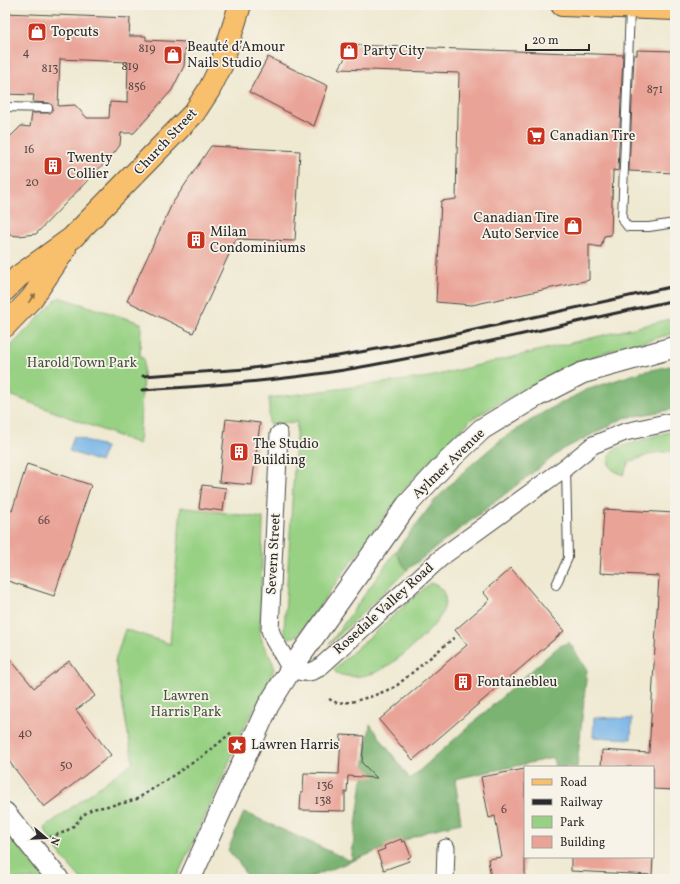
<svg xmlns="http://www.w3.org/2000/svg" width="680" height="884" viewBox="0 0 680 884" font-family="Vollkorn,serif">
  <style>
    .green { fill: #98d184; stroke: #627e58 }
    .forest { fill: #7ab372; stroke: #526f4e }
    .water { fill: #74b3e7; stroke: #506f89 }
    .building { fill: #eaa397; fill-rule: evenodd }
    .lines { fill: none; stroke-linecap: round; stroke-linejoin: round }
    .service-casing { stroke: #484844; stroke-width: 10 }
    .minor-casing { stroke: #484844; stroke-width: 19 }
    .tertiary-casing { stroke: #484844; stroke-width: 23 }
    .primary-casing { stroke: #484844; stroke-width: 24 }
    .path { stroke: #484844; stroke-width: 2.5; stroke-dasharray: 3 3; stroke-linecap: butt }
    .service { stroke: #fff; stroke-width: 8 }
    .minor { stroke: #fff; stroke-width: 17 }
    .tertiary { stroke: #fff; stroke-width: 21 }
    .primary { stroke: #f8bf6c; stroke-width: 22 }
    .rail { stroke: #2b2b2b; stroke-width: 3 }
    .oneway { fill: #876e48 }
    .labels { text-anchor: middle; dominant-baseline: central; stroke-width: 3.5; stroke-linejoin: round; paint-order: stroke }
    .number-label { font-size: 12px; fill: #5b4946 }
    .poi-label { font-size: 14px; fill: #2b2b2b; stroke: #f7f3e8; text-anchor: start }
    .street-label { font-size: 14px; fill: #2b2b2b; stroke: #f7f3e8 }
    .park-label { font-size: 14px; fill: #465441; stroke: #f7f3e8 }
  </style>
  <rect width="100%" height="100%" fill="#f7f3e8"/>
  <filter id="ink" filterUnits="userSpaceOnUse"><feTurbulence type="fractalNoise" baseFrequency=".025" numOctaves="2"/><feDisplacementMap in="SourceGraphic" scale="8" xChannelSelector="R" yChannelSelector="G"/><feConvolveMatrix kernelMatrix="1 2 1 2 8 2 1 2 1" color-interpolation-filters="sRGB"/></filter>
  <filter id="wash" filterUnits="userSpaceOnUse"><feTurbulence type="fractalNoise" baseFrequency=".012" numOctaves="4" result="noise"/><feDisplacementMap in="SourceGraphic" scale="16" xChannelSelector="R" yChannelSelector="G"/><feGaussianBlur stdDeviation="0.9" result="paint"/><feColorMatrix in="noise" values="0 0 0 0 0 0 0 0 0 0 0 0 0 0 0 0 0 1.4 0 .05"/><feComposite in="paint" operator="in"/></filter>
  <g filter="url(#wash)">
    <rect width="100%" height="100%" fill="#efe9d1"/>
    <g class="green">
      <path d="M59 297 141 323 140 356 144 359 139 444 5 393V352Z"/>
      <path d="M675 318V333L603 353 530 386 473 418 412 479 297 636 289 638 286 636 284 631 297 422 269 424V398L429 377Z"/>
      <path d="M675 431V451L654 453 629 462 623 475C620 473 616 472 613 470 606 465 608 454 614 449L658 435Z"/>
      <path d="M181 507 263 518 260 634 263 644 273 663 274 669 271 676 263 694 245 725 217 790 176 879H81C71 867 47 842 45 827L133 762 115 661 125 629 170 644Z"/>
      <path d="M395 552 407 570 328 646Z"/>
      <path d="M430 583C438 585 443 589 445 597 446 604 443 611 440 617 430 633 392 667 374 673 362 677 348 678 336 673L334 669Z"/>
      <path d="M5 830 45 879H5Z"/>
    </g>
    <g class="forest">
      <path d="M675 365V409L624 418 562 450 407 570 395 552 435 500 465 470 503 438 544 412 586 390 641 372Z"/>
      <path d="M569 642 587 670 577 767H555L553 758 455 779 461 823 431 830 306 879H248L240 864 228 850 244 812 351 861 370 724 410 779 558 647Z"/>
    </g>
    <g class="water">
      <path d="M74 436 106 447 100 462 69 451Z"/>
      <path d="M594 717 632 719 631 739 593 737Z"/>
    </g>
    <g id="blocks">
      <g class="building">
        <path d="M5 13 130 18 129 36H146V40L186 42 184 66 172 90 134 133H121L120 145 115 152 36 234 18 236 11 235 5 227V142L21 126 30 127 32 113H50L53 108 51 104 49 103 33 102 34 95 5 94ZM60 59 128 62 127 103 110 102 109 118H87L75 105 58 106Z"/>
        <path d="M352 45 623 55 618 171 613 170 611 235 604 236 601 247 589 245V280L472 305 436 302 441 201 456 199 459 73 339 69Z"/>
        <path d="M637 50 675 51V173L629 171 634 55H637Z"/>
        <path d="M268 57 328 86 314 126 249 92Z"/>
        <path d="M211 146 300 151 295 241 236 239 193 333 127 301 172 204Z"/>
        <path d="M226 419 260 423 252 485 219 482Z"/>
        <path d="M27 464 91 485 54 596 5 580V508L12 511Z"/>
        <path d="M202 485 226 488 223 511 199 508Z"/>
        <path d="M604 509 675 513V790L653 789V767H601L602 750 649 753 659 576 600 573Z"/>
        <path d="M511 568 564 631 413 760 379 720 467 645 455 630 490 600 483 592Z"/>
        <path d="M5 653 34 688 69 661 95 696 76 710 111 755 44 807 5 756Z"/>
        <path d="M341 735 364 736 362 763 377 778 348 776 347 792H345V811L300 810 301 792H303L304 773 339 774Z"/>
        <path d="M525 769V879H491L488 859 502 857 495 816 489 818 481 777Z"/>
        <path d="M401 839 402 842 405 841 411 856 408 858 409 861 384 870 377 852 385 849 384 846Z"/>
        <path d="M571 857H653L652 875 571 871Z"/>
      </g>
    </g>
  </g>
  <g filter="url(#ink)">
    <use href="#blocks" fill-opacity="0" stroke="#484844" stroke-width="1"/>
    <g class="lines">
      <defs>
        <g id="service">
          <path d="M630 9 622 219 628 227H649L675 223"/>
          <path d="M5 107 48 108"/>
          <path d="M556 585 568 558 566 467"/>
        </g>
        <g id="minor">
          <path d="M279 434 270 630 274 640 291 669C303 672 307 675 319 668L443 556 566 467 593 445 625 432 675 421"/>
          <path d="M445 879 446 848"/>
        </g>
        <g id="tertiary">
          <path d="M5 813 58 879"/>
          <path d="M190 879 268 706 291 669 407 505 445 464 482 429 535 397 582 373 675 347"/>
        </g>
        <g id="primary">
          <path d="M562 5 675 9"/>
          <path d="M5 290 19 276 72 238 194 113 209 90 221 66 240 5"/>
          <path d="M5 326 32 298 65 249"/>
        </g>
      </defs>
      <use href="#service" class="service-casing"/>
      <use href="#minor" class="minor-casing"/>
      <use href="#tertiary" class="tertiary-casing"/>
      <use href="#primary" class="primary-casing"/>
      <g class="path">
        <path d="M329 699 337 703 351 702 373 696 395 687 456 636"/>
        <path d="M50 837 65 832 75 825 82 816 92 809 124 803 137 799 206 754 233 731"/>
      </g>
      <use href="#service" class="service"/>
      <use href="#minor" class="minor"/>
      <use href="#tertiary" class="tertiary"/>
      <use href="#primary" class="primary"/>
      <g class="rail">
        <path d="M143 376 246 369 338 356 438 338 675 286"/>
        <path d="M142 390C210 386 277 381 344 370 455 351 565 324 675 300"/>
      </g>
    </g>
    <defs><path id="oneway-solid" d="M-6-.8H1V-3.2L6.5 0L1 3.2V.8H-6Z"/></defs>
    <use class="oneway" href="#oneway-solid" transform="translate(32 298) rotate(-51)"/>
  </g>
  <defs>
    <symbol id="shop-square" viewBox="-11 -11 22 22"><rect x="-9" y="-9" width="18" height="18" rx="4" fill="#c8321e" stroke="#f7f3e8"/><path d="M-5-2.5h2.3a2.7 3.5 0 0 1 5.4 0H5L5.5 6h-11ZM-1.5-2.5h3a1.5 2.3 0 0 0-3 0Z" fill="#fff"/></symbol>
    <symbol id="supermarket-square" viewBox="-11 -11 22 22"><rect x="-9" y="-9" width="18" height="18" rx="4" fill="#c8321e" stroke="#f7f3e8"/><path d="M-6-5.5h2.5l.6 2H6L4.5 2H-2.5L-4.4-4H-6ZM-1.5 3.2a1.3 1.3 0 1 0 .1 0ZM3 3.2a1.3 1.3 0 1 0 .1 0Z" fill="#fff"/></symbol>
    <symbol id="building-square" viewBox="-11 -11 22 22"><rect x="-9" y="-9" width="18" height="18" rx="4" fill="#c8321e" stroke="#f7f3e8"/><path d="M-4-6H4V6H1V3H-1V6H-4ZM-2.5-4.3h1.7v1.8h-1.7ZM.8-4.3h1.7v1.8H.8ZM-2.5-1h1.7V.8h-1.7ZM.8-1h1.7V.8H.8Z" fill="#fff"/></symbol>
    <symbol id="sight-square" viewBox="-11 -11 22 22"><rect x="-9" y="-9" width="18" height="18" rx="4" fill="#c8321e" stroke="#f7f3e8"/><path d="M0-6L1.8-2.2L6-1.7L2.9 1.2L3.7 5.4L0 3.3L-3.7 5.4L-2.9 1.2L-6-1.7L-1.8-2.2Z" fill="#fff"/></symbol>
  </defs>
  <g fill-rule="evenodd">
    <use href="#shop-square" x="26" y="21" width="22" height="22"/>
    <use href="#shop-square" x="338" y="40" width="22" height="22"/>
    <use href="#shop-square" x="162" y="44" width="22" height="22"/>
    <use href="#supermarket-square" x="525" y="125" width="22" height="22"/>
    <use href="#building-square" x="42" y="155" width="22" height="22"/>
    <use href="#shop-square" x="562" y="215" width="22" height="22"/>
    <use href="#building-square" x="185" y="229" width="22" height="22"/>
    <use href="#building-square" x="228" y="441" width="22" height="22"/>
    <use href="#building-square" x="452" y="671" width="22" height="22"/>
    <use href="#sight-square" x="226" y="734" width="22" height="22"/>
  </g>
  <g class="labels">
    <g class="number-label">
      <text x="147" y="49">819</text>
      <text x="26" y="53">4</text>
      <text x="130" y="67">819</text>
      <text x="50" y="69">813</text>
      <text x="137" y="87">856</text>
      <text x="655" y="90">871</text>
      <text x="29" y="150">16</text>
      <text x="32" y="183">20</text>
      <text x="44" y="521">66</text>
      <text x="25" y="734">40</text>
      <text x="66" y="766">50</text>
      <text x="325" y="786">136</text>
      <text x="323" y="801">138</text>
      <text x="504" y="810">6</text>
    </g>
    <g class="poi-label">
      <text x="51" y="32">Topcuts</text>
      <text x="187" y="47">Beauté d’Amour<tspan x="187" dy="16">Nails Studio</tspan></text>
      <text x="363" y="51">Party City</text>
      <text x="550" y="136">Canadian Tire</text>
      <text x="67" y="158">Twenty<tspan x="67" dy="16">Collier</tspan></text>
      <text x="559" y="218" text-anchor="end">Canadian Tire<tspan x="559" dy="16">Auto Service</tspan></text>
      <text x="210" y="232">Milan<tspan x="210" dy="16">Condominiums</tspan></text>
      <text x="253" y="444">The Studio<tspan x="253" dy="16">Building</tspan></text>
      <text x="477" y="682">Fontainebleu</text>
      <text x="251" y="745">Lawren Harris</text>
    </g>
    <g class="street-label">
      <text transform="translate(166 142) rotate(-47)">Church Street</text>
      <text transform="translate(449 464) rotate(-44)">Aylmer Avenue</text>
      <text transform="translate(274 554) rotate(-87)">Severn Street</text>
      <text transform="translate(384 609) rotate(-42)">Rosedale Valley Road</text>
    </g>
    <g class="park-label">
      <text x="82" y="363">Harold Town Park</text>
      <text x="186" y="696">Lawren<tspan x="186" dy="16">Harris Park</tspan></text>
    </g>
  </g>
  <rect width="680" height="884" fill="none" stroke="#f7f3e8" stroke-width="20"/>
  <rect x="524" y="766" width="130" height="92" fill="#f7f3e8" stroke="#a5a39c"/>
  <rect x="532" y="779" width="20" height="6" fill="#f8bf6c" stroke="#a5a39c"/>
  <text x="560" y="786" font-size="12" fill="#2b2b2b">Road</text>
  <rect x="532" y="799" width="20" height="6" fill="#2b2b2b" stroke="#a5a39c"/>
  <text x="560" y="806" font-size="12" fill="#2b2b2b">Railway</text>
  <rect x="532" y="816" width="20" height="12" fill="#98d184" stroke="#a5a39c"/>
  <text x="560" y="826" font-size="12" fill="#2b2b2b">Park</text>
  <rect x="532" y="836" width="20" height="12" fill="#eaa397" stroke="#a5a39c"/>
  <text x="560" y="846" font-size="12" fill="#2b2b2b">Building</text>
  <g transform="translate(46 838) rotate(109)" stroke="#f7f3e8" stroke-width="3" paint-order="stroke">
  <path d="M0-3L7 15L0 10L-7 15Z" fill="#2b2b2b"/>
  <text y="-6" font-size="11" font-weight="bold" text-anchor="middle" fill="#2b2b2b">N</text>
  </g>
  <path d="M526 44v6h63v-6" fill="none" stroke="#2b2b2b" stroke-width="2"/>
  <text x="532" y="44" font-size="12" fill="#2b2b2b" stroke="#f7f3e8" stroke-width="3" paint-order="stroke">20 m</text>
</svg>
